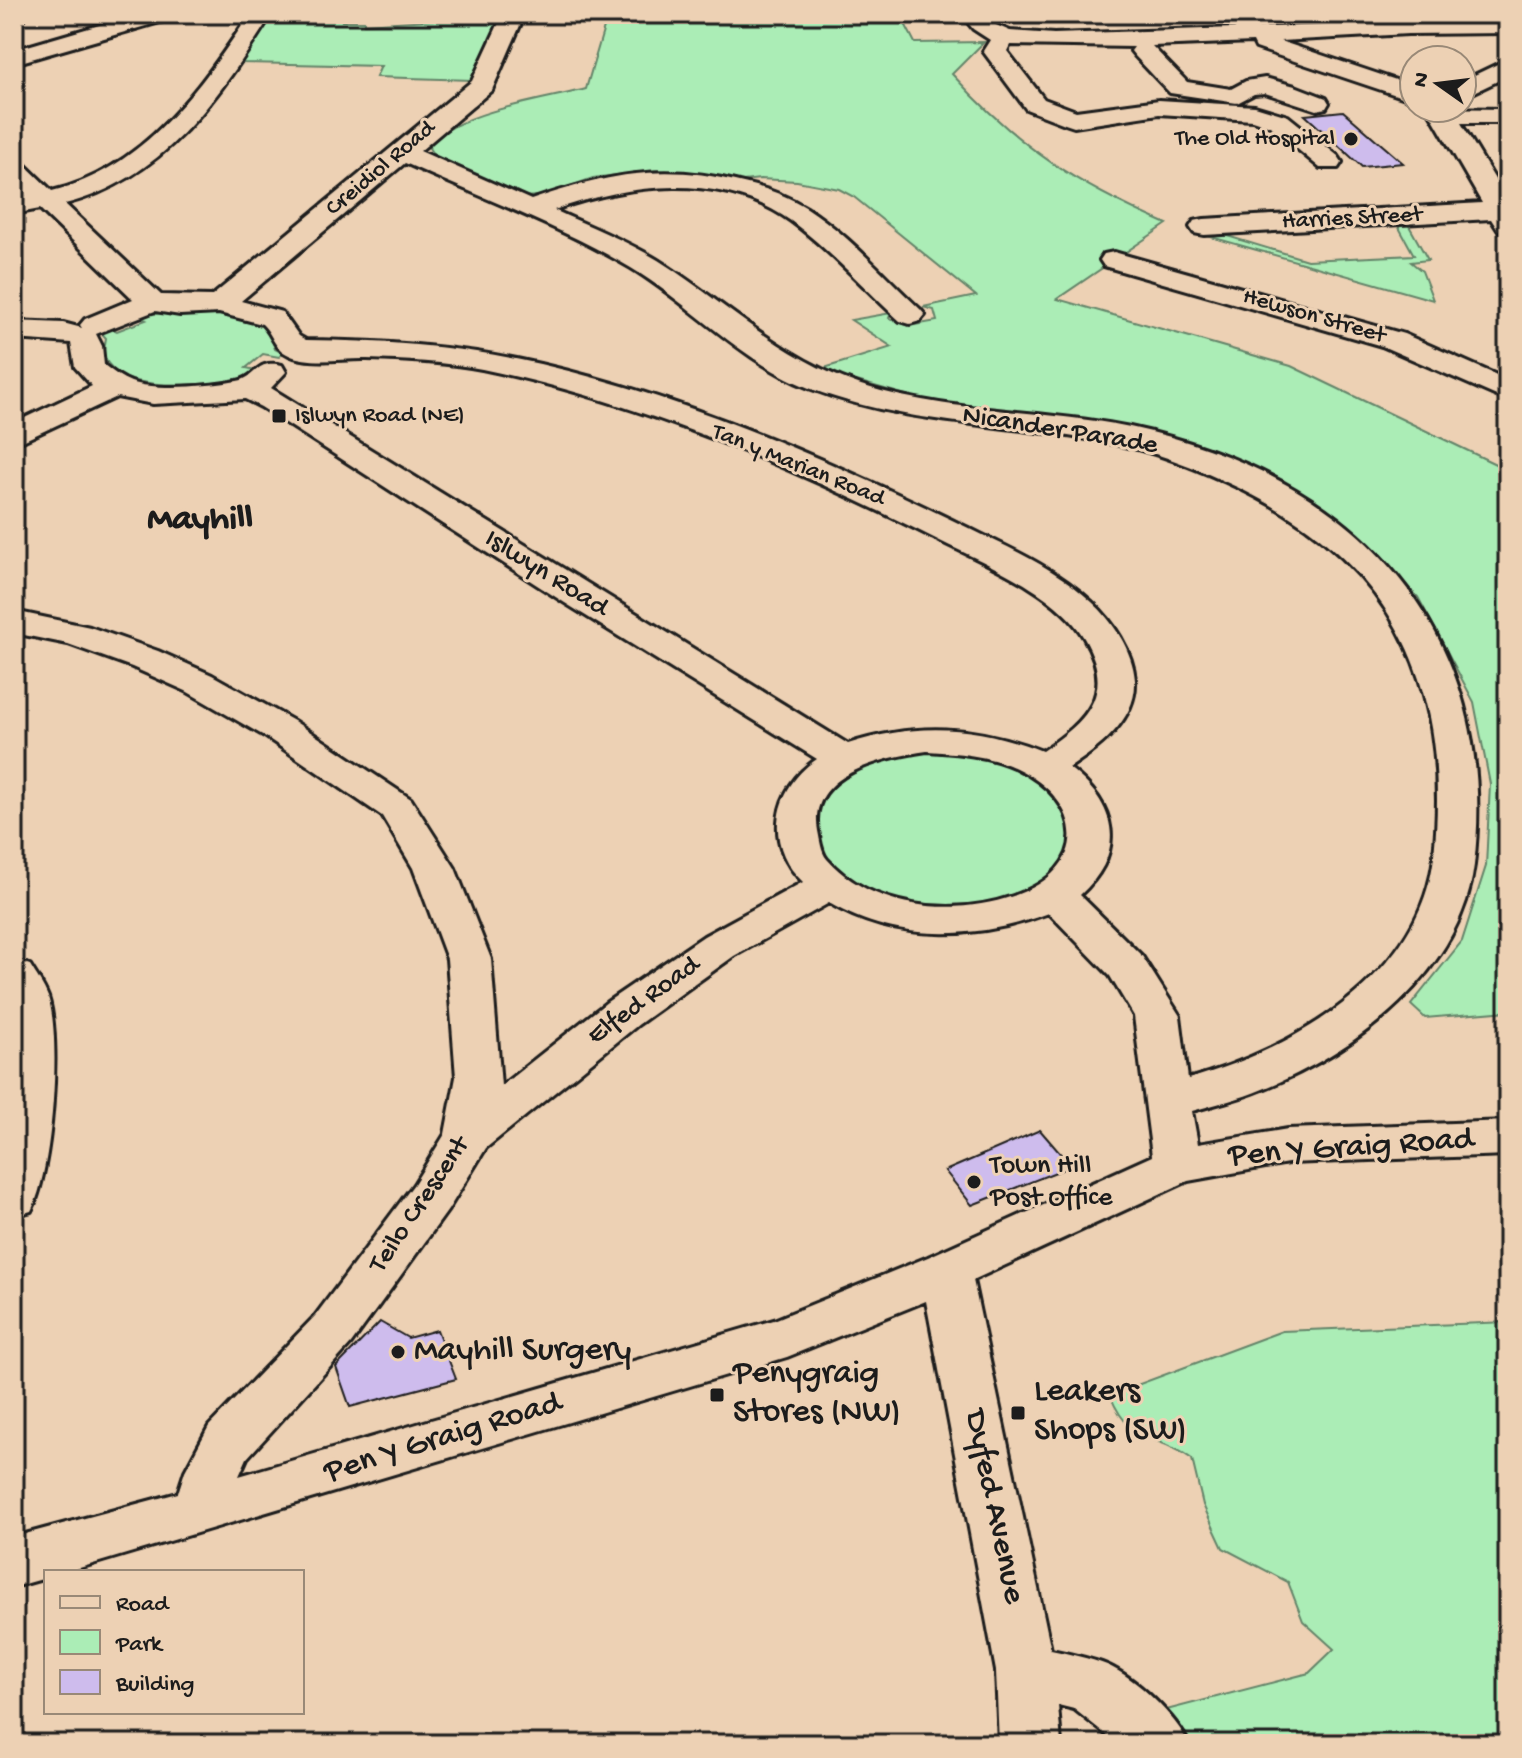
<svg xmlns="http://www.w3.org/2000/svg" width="1522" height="1758" viewBox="0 0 1522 1758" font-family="'Gochi Hand',sans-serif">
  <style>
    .green { fill: #abedb6; stroke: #648469; stroke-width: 2 }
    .building { fill: #cebced; stroke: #1c1c1c; stroke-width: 2 }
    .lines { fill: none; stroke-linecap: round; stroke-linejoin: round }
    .minor-casing { stroke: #1c1c1c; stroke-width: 6 }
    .minor { fill: #edd1b4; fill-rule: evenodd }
    .poi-dot { fill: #1c1c1c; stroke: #edd1b4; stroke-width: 3 }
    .labels { text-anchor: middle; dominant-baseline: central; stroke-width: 6; stroke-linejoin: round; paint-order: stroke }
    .far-poi-label { font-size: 24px; fill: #1c1c1c; stroke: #edd1b4; text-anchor: end }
    .far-street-label { font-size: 24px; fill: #1c1c1c; stroke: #edd1b4 }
    .street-label { font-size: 28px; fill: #1c1c1c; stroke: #edd1b4 }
    .poi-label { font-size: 28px; fill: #1c1c1c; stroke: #edd1b4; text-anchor: start }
    .near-street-label { font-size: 34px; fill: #1c1c1c; stroke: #edd1b4 }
    .near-poi-label { font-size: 34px; fill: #1c1c1c; stroke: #edd1b4; text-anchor: start }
    .district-label { font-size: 36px; font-weight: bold; fill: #1c1c1c; stroke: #edd1b4 }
  </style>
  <rect width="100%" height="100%" fill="#edd1b4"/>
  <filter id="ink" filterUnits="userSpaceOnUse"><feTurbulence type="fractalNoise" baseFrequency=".0125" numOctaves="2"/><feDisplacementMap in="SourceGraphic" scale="16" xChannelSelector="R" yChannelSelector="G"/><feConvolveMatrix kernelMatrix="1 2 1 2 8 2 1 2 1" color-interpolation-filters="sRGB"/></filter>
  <g filter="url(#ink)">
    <g class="green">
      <path d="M274 14H343L342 21H364V24L446 19 447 14H505L473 80 376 77 381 66 241 63Z"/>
      <path d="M608 14H900L915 43 984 42 952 74C1019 148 1077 185 1167 224L1057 299 1291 366 1508 470V1011L1425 1018 1411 1005 1462 941 1486 866 1490 784 1474 702 1418 597 1333 513 1265 475 1169 437 1077 421 934 403 818 370 892 347 851 320 891 313 889 318 909 326 937 321 934 310 923 307 976 296 854 197 839 189 797 181 760 179 735 182 657 170 593 178 542 196 520 197 435 157 429 148C447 113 548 99 586 89Z"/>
      <path d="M1396 222H1407L1428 260 1411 262 1422 271 1433 300 1197 233 1214 232 1307 260 1414 255Z"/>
      <path d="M208 310 260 322 270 334 275 349 283 353 279 357 263 354 246 368 261 371C240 386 150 389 126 378 115 373 109 366 103 356L106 338 98 329 106 326 117 331 146 320 135 315Z"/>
      <path d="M925 751 974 755 998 761 1020 770 1052 793 1063 807 1071 837 1061 866 1049 879 1013 900 936 911 860 892 815 851 814 803C851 763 872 759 925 751Z"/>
      <path d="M1508 1322V1744H1181L1151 1714 1309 1673 1334 1649 1303 1621 1288 1582 1223 1548 1203 1505 1192 1459C1156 1432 1131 1447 1110 1395L1282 1331Z"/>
    </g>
    <g class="building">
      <path d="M1343 111 1403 163 1362 167 1305 115Z"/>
      <path d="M1040 1130 1071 1166 972 1205 945 1171Z"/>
      <path d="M380 1322 408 1338 437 1330 456 1379 350 1407 336 1367Z"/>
    </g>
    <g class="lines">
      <defs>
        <g id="minor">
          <path d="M14 14H27L24 19 14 22Z"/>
          <path d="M137 14H173L170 19 14 64V50Z"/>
          <path d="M250 14H272C220 95 165 179 65 204L161 295 212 296 472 81 503 14H525L492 90 420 151 531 200C604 175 663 162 739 182 763 187 786 195 807 208 849 235 883 275 920 309L925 315 920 321 910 324 900 321C864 288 830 250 791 221 721 171 629 184 554 210 589 226 625 240 658 260 727 304 782 359 861 385 947 413 1041 409 1130 427 1353 474 1502 628 1474 865 1461 972 1357 1051 1263 1089 1240 1099 1216 1104 1192 1111L1198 1144 1288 1129 1508 1121V1155L1288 1163 1188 1181 973 1280 1051 1650C1070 1654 1089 1658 1107 1665 1136 1678 1176 1716 1189 1744H1118L1074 1709 1058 1705 1061 1744H999L996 1671 926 1301 787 1357 66 1572H46V1578L14 1587V1537L178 1493 185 1471 209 1426 315 1316 414 1184 445 1134 456 1077 447 959 413 868 382 816 266 737 186 691 132 667 68 644 14 633V611L90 627 158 651 212 675 294 721 411 799 455 868 491 959 501 1086 607 1002 704 936 803 882C763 845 773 788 817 759L565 603 261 407 245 399 153 404 117 397 14 445V423L92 386 75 367 71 343 14 339V321L63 323 82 328 80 325 85 319 133 299 40 209 14 214V198L26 196 14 184V161L23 163 52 191C144 169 200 88 250 14ZM405 163C480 197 560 226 631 268 692 305 741 361 809 388 912 428 1023 423 1129 447 1162 454 1195 468 1226 482 1390 556 1452 679 1434 856 1421 976 1293 1050 1188 1079L1180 1016 1142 956 1080 895C1127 852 1118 805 1069 768 1099 748 1137 720 1135 680 1133 651 1113 621 1092 602 1053 565 1000 544 952 520 820 456 683 397 540 364 462 346 387 341 306 340L299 336 282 312 241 301ZM155 311 180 315 219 313 262 324C273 334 273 348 289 355 310 365 344 358 367 359 405 360 444 362 482 369 642 402 794 468 940 541 985 563 1058 593 1084 638 1116 693 1087 721 1042 751 975 725 916 722 848 744L271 388 286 372 282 365C255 359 257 378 237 381 212 386 155 391 131 382 121 378 113 372 104 365L102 346 96 334ZM927 751C957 753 988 755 1016 768 1086 802 1092 869 1013 896 953 917 871 909 827 859 821 852 820 840 818 831 807 773 886 757 927 751ZM829 903C896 943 978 940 1049 913L1110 976 1134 1016 1152 1156 928 1257 774 1320 239 1476 247 1458 351 1344 448 1210 486 1148 639 1024 734 956Z"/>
          <path d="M961 14H984L996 25 1010 31 1054 34 1508 19V33L1408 34 1280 41 1414 86V101L1256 48 1253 42 1152 46 1187 82 1231 89 1246 81 1265 78 1295 86 1326 98 1329 103 1326 108 1317 110 1265 93 1254 94 1237 103 1170 93 1135 56 1131 51 1134 47 1010 45 1007 51 1044 99 1076 111 1159 100 1255 106 1288 116 1338 156 1342 162 1338 168H1320L1270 126 1252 120 1159 114 1074 127 1065 124 1026 109 983 51 990 40 973 29Z"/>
          <path d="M1508 59V76L1462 98V81Z"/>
          <path d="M1427 108 1508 109V123H1461L1508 201V232L1498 230 1491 219 1204 235 1194 233 1190 227 1194 221 1204 219 1482 203Z"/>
          <path d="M1114 252 1404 334 1508 380V401L1382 346 1104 266 1100 260 1104 254Z"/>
          <path d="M14 960 30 965C36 975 44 986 48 997 62 1038 52 1174 31 1211L14 1216Z"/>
        </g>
      </defs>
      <use href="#minor" class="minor-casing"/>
      <use href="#minor" class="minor"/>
    </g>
  </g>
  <g class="poi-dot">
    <circle cx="1351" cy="139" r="8"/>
    <rect x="271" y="408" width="16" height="16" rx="4"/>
    <circle cx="974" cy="1182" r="8"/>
    <circle cx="398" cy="1352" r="8"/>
    <rect x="709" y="1387" width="16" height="16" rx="4"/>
    <rect x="1010" y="1405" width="16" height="16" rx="4"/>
  </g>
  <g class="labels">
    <g class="far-poi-label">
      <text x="1335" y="139">The Old Hospital</text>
      <text x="295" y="416" text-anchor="start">Islwyn Road (NE)</text>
    </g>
    <g class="far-street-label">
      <text transform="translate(381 169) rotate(-40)">Creidiol Road</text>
      <text transform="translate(1352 219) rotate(-3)">Harries Street</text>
      <text transform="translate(1314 317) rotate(16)">Hewson Street</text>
      <text transform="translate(798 466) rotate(22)">Tan y Marian Road</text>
    </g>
    <g class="street-label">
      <text transform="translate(1060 431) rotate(9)">Nicander Parade</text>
      <text transform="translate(546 574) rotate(32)">Islwyn Road</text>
      <text transform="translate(644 1001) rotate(-36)">Elfed Road</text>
      <text transform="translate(420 1205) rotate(-56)">Teilo Crescent</text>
    </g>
    <g class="poi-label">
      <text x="990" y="1166">Town Hill<tspan x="990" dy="32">Post Office</tspan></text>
    </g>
    <g class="near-street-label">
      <text transform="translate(1351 1149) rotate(-4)">Pen Y Graig Road</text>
      <text transform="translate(443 1439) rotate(-17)">Pen Y Graig Road</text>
      <text transform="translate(993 1507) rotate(78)">Dyfed Avenue</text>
    </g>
    <g class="near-poi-label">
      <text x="414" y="1352">Mayhill Surgery</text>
      <text x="733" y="1375">Penygraig<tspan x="733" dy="39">Stores (NW)</tspan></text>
      <text x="1034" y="1393">Leakers<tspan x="1034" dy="39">Shops (SW)</tspan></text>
    </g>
    <g class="district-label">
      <text x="200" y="520">Mayhill</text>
    </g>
  </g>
  <rect width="1522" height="1758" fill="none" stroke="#edd1b4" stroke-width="48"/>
  <rect x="24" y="24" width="1474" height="1710" fill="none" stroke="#1c1c1c" stroke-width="3" filter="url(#ink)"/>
  <rect x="44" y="1570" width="260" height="144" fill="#edd1b4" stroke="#998977" stroke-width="2"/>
  <rect x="60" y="1596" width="40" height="12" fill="#edd1b4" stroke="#998977" stroke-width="2"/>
  <text x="116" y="1610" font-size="24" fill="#1c1c1c">Road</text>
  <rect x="60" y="1630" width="40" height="24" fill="#abedb6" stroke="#998977" stroke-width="2"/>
  <text x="116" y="1650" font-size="24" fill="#1c1c1c">Park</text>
  <rect x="60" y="1670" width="40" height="24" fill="#cebced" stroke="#998977" stroke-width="2"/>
  <text x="116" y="1690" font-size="24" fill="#1c1c1c">Building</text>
  <g transform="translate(1438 84) rotate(284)"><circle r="38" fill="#edd1b4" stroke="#998977" stroke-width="2"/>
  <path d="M0-6L14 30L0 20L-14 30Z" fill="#1c1c1c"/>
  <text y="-12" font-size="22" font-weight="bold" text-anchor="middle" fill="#1c1c1c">N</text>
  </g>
</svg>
